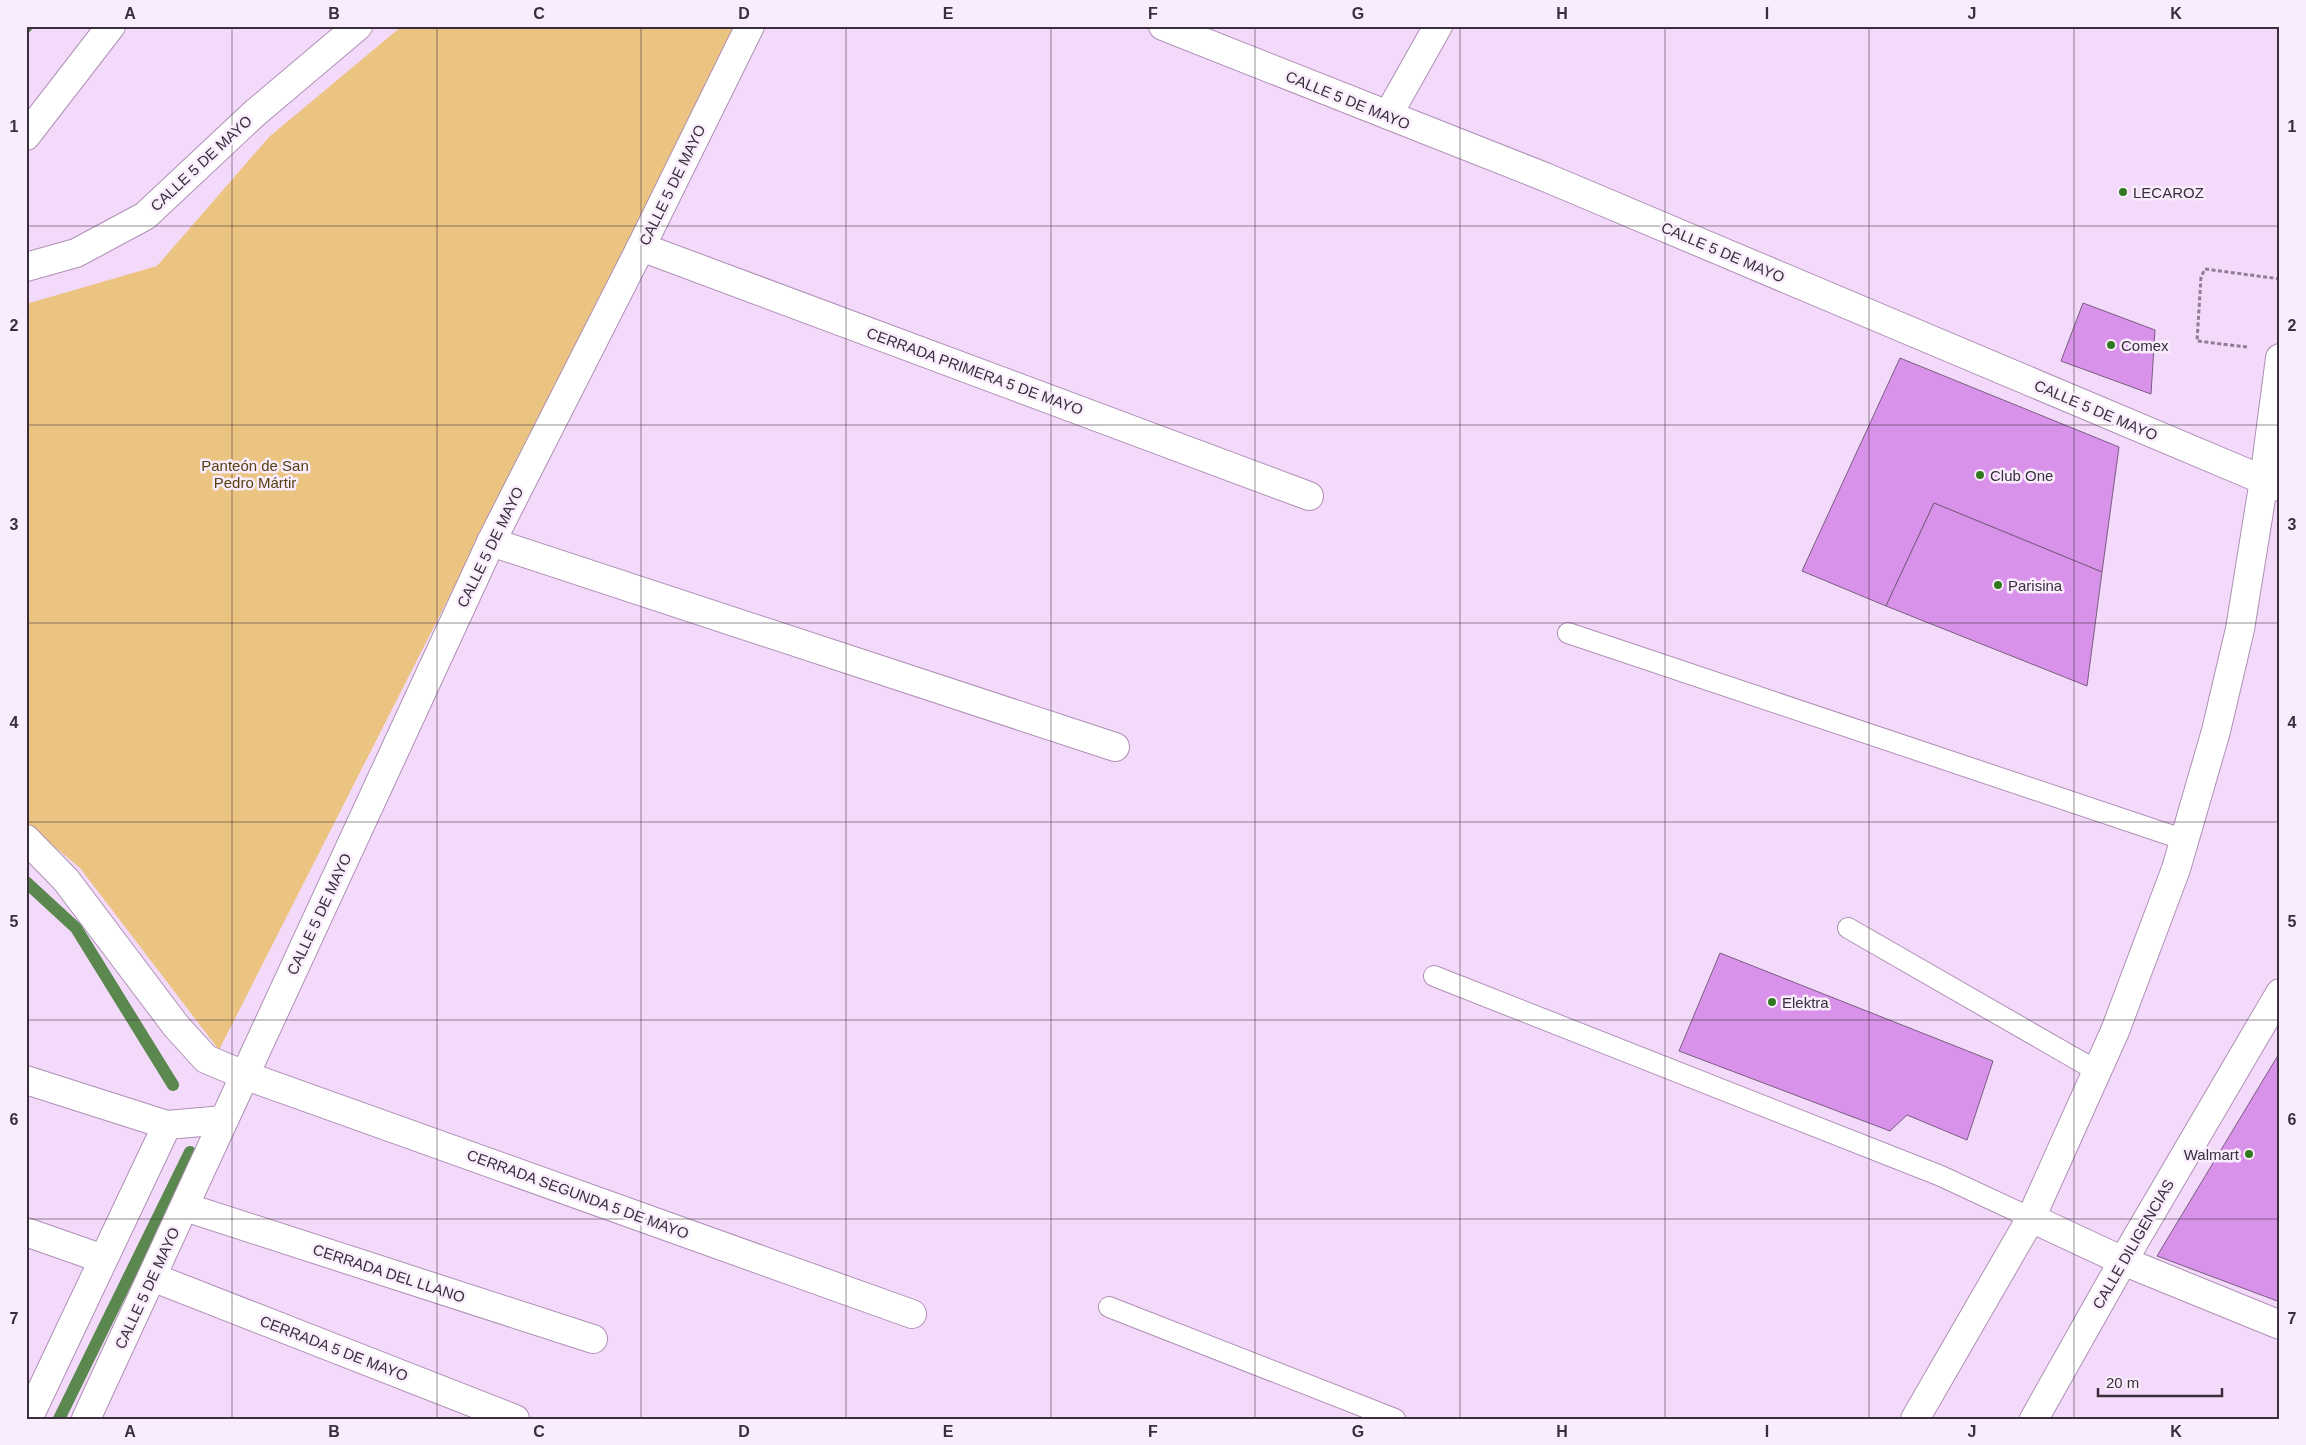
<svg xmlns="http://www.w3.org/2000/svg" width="2306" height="1445" viewBox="0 0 2306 1445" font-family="Arial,sans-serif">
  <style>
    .green { fill: #ecc481 }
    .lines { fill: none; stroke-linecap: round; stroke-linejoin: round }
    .stream { stroke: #5a884e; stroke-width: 12 }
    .building { fill: #d992e9; stroke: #795d80 }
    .lane-casing { stroke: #ae90b5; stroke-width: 22 }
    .street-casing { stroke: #ae90b5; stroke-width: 30 }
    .secondary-casing { stroke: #ae90b5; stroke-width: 30 }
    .primary-casing { stroke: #ae90b5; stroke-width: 30 }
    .path { stroke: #8f7d93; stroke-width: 3; stroke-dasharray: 4 2.5; stroke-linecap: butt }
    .lane { stroke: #fff; stroke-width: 20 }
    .street { stroke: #fff; stroke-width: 28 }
    .secondary { stroke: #fff; stroke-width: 28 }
    .primary { stroke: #fff; stroke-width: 28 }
    .grid { fill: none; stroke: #3a2e3d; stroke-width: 1; stroke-opacity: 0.55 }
    .poi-dot { fill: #31791e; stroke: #f9ecfc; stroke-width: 2 }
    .labels { text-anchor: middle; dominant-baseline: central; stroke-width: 5; stroke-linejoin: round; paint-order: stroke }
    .street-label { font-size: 15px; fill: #3a2e3d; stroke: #f9ecfc }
    .poi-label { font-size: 15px; fill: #3a2e3d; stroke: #f9ecfc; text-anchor: start }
    .park-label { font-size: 15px; fill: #584013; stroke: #f9ecfc }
    .neatline { fill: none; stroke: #3a2e3d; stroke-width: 2 }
    .grid-label { font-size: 16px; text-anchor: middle; font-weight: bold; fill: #3a2e3d }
  </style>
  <rect width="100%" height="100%" fill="#f4dafa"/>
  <path class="green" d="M402 26H739L219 1050 80 868 26 823V304L157 266 269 137Z"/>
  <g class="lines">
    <g class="stream">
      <path d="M26 27 27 26"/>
      <path d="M26 882 76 928 173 1085"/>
      <path d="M59 1419 190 1152"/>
    </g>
  </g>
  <g class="building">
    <path d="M2083 303 2155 330 2151 394 2061 361Z"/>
    <path d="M1900 358 2119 447 2102 572 1934 503 1886 606 1802 571Z"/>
    <path d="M1934 503 2102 572 2087 686 1886 606Z"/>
    <path d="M1720 953 1993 1061 1967 1140 1907 1115 1890 1131 1679 1051Z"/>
    <path d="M2280 1052V1302L2157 1256Z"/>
  </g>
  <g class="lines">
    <defs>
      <g id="lane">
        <path d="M1568 633 2185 840"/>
        <path d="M1848 928 2097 1071"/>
        <path d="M1434 976 1941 1176 2031 1218"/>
        <path d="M1109 1307 1395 1419"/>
      </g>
      <g id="street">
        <path d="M1388 115 1438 26"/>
        <path d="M26 136 111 26"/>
        <path d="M641 247 1309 496"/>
        <path d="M491 542 1115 747"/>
        <path d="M26 839 66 880 176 1026 206 1059 244 1075 912 1314"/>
        <path d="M26 1080 167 1125"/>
        <path d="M185 1207 593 1339"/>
        <path d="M2031 1218 2123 1261 2280 1325"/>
        <path d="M26 1232 103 1259"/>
        <path d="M152 1277 515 1419"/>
        <path d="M28 1419 167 1125 224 1120"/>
        <path d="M86 1419 491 542 641 247 750 26"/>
      </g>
      <g id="secondary">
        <path d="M1163 26 1545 177 2280 487"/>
        <path d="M26 267 76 253 145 216 255 113 358 26"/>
        <path d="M2034 1419 2123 1261 2280 993"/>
      </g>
      <path id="primary" d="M1915 1419 2031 1218 2115 1031 2176 869 2216 731 2240 629 2264 480 2280 358"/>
    </defs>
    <use href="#lane" class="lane-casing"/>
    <use href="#street" class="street-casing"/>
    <use href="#secondary" class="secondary-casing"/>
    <use href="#primary" class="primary-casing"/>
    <path class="path" d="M2247 347 2197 341 2201 277 2205 269 2280 279"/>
    <use href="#lane" class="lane"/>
    <use href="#street" class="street"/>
    <use href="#secondary" class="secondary"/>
    <use href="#primary" class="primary"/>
  </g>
  <path class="grid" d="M232 26V1419M437 26V1419M641 26V1419M846 26V1419M1051 26V1419M1255 26V1419M1460 26V1419M1665 26V1419M1869 26V1419M2074 26V1419M26 226H2280M26 425H2280M26 623H2280M26 822H2280M26 1020H2280M26 1219H2280"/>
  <g class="poi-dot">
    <circle cx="2123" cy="192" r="5"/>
    <circle cx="2111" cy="345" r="5"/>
    <circle cx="1980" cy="475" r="5"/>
    <circle cx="1998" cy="585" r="5"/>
    <circle cx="1772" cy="1002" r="5"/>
    <circle cx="2249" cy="1154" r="5"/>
  </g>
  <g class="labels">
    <g class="street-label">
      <text transform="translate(1348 100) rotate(22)">CALLE 5 DE MAYO</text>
      <text transform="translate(201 163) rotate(-43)">CALLE 5 DE MAYO</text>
      <text transform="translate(672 185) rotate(-64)">CALLE 5 DE MAYO</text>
      <text transform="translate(1723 252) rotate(23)">CALLE 5 DE MAYO</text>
      <text transform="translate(975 371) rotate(20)">CERRADA PRIMERA 5 DE MAYO</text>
      <text transform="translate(2096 410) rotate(23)">CALLE 5 DE MAYO</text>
      <text transform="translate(490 547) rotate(-64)">CALLE 5 DE MAYO</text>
      <text transform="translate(319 914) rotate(-65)">CALLE 5 DE MAYO</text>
      <text transform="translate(578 1194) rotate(20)">CERRADA SEGUNDA 5 DE MAYO</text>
      <text transform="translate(2133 1244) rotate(-60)">CALLE DILIGENCIAS</text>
      <text transform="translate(389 1273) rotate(18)">CERRADA DEL LLANO</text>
      <text transform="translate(147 1288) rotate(-65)">CALLE 5 DE MAYO</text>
      <text transform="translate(334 1348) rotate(21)">CERRADA 5 DE MAYO</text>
    </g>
    <g class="poi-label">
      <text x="2133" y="192">LECAROZ</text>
      <text x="2121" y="345">Comex</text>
      <text x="1990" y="475">Club One</text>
      <text x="2008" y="585">Parisina</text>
      <text x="1782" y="1002">Elektra</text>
      <text x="2239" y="1154" text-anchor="end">Walmart</text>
    </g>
    <g class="park-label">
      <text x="255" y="465">Panteón de San<tspan x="255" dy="17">Pedro Mártir</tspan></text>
    </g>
  </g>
  <rect width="2306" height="1445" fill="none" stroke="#f9ecfc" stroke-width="55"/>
  <path d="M2098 1388v8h124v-8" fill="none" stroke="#3a2e3d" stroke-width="2.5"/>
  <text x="2106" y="1388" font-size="15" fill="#3a2e3d" stroke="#f9ecfc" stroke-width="4" paint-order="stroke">20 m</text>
  <rect x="28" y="28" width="2250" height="1390" class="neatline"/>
  <g class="grid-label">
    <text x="130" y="19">A</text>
    <text x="334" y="19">B</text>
    <text x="539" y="19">C</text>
    <text x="744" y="19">D</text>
    <text x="948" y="19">E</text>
    <text x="1153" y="19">F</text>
    <text x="1358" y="19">G</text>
    <text x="1562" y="19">H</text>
    <text x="1767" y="19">I</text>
    <text x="1972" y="19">J</text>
    <text x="2176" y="19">K</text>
    <text x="14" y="132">1</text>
    <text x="2292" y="132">1</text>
    <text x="14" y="331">2</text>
    <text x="2292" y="331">2</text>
    <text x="14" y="530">3</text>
    <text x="2292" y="530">3</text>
    <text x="14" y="728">4</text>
    <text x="2292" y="728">4</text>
    <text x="14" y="927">5</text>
    <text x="2292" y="927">5</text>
    <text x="14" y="1125">6</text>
    <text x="2292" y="1125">6</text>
    <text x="14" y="1324">7</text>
    <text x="2292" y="1324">7</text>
    <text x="130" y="1437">A</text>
    <text x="334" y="1437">B</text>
    <text x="539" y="1437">C</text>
    <text x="744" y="1437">D</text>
    <text x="948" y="1437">E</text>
    <text x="1153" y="1437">F</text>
    <text x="1358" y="1437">G</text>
    <text x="1562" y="1437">H</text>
    <text x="1767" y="1437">I</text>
    <text x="1972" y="1437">J</text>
    <text x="2176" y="1437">K</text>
  </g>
</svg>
